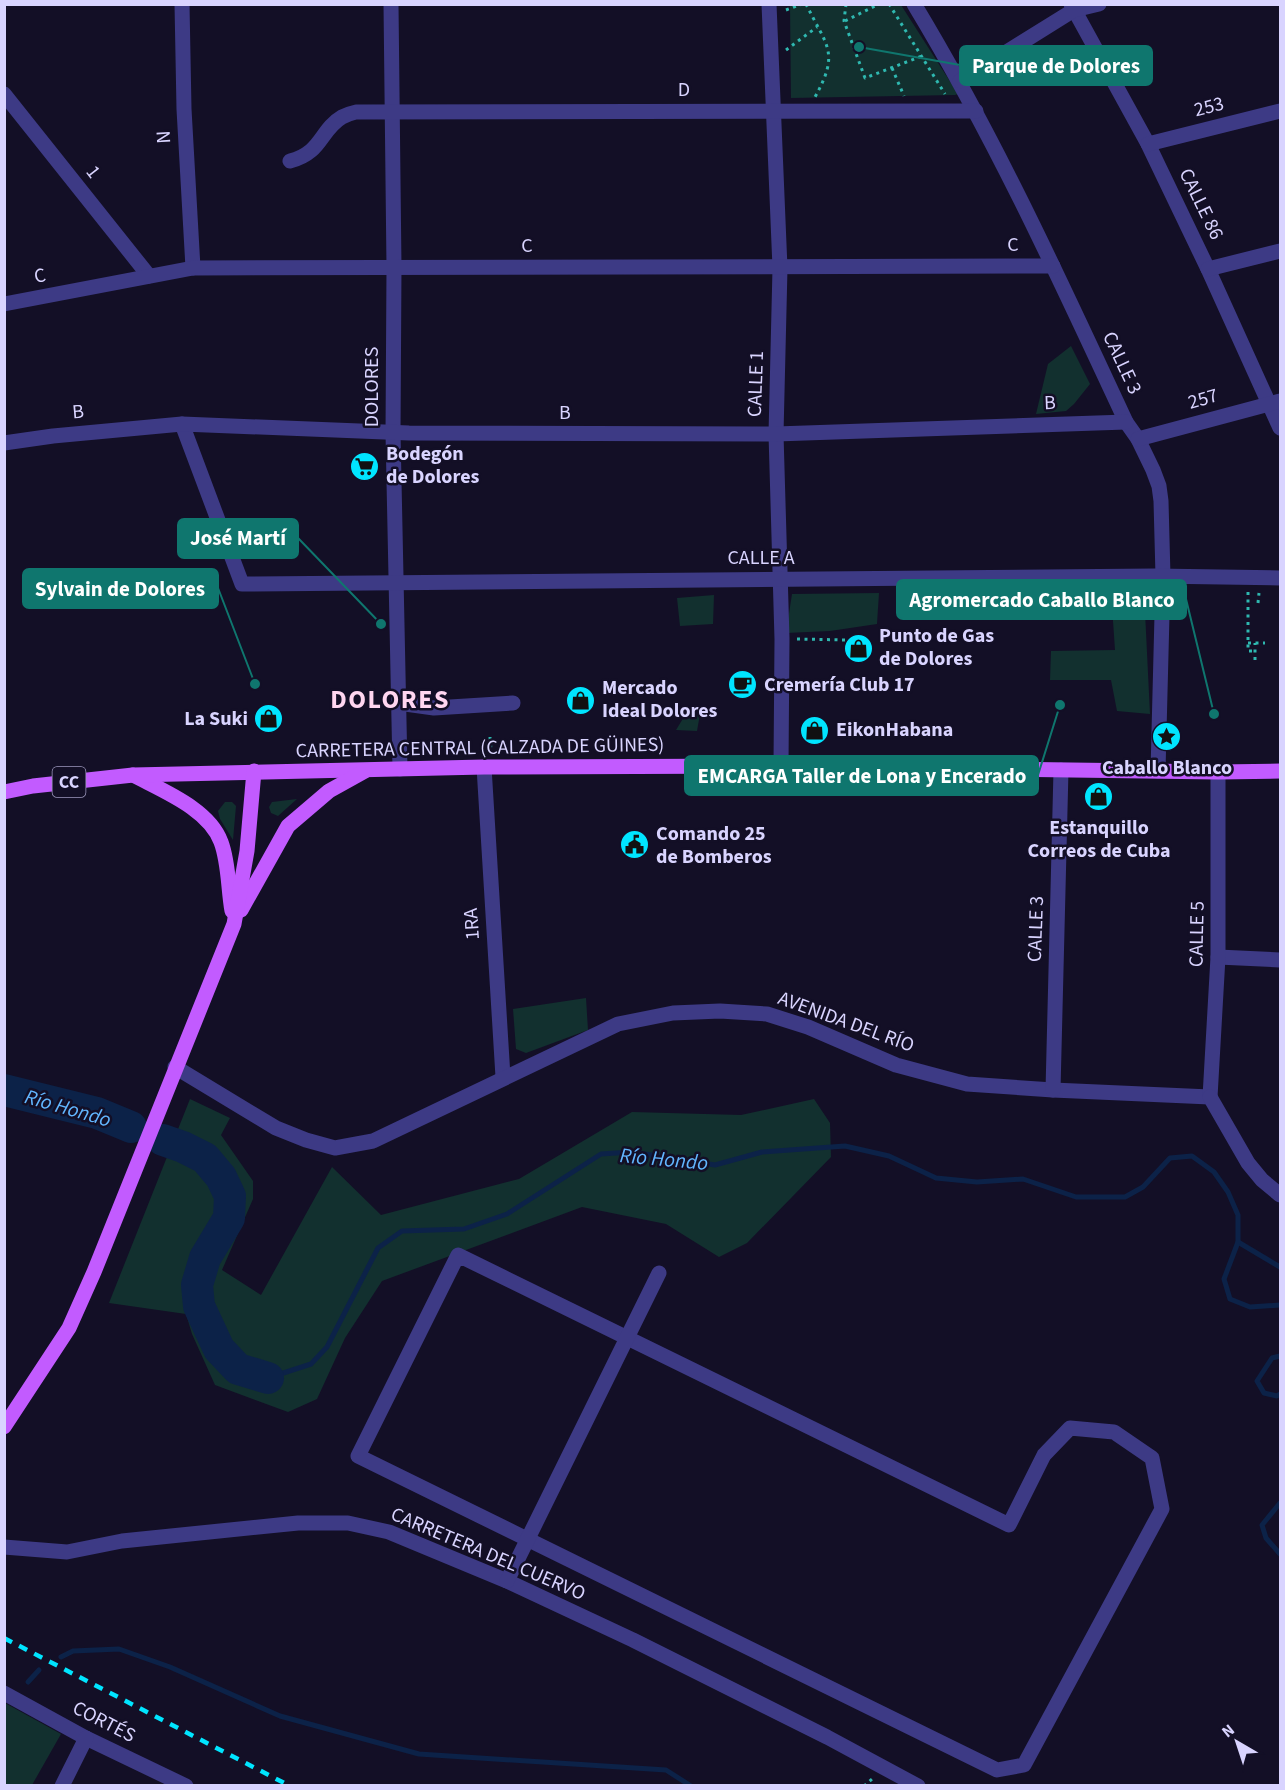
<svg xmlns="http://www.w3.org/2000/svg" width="1285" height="1790" viewBox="0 0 1285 1790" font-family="'Source Sans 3',sans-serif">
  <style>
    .green { fill: #12302f }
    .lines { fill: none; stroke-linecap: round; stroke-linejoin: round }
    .stream { stroke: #0c2248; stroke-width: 5 }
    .river { stroke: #0c2248; stroke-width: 32 }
    .path { stroke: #2fb8b0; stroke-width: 3; stroke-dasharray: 3 4.5; stroke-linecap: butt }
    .minor { stroke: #3d3a85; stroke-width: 15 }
    .major { stroke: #c25bff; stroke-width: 15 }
    .rail { stroke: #00e5ff; stroke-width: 4.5; stroke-dasharray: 9 8; stroke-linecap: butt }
    .labels { text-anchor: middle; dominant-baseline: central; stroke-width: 5; stroke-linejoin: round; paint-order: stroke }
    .shield { fill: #130f26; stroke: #9e99be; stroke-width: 1.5 }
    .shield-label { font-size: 18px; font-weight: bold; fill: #d9d4ff }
    .street-label { font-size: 20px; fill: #d9d4ff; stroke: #130f26 }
    .poi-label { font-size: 20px; font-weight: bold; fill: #d9d4ff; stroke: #130f26; text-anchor: start }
    .water-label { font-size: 21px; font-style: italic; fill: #62b6ff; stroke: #130f26 }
    .district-label { font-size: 26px; font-weight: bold; letter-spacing: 1.5px; fill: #ffd6f0; stroke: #130f26 }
    .leader { fill: none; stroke: #0f766e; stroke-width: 2 }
    .callout-dot { fill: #0f766e; stroke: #130f26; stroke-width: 2 }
    .callout { fill: #0f766e; stroke: #0f766e; stroke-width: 2 }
    .callout-label { font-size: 21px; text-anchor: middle; font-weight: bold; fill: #fff }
  </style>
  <rect width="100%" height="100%" fill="#130f26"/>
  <g class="green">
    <path d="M790 5H901L958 94 955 95 791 98Z"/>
    <path d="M1071 346 1090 384 1074 404 1066 411 1036 414 1048 364Z"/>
    <path d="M1144 591 1150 714 1117 711 1111 680H1050L1051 651 1115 650 1111 592Z"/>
    <path d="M879 593 877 624 830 631 786 633 792 594Z"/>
    <path d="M714 595 713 624 680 626 677 598Z"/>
    <path d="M690 707 706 708 700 714 697 731 676 730Z"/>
    <path d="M297 799 278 816 271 813 269 807 272 802Z"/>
    <path d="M225 802H232L236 806 233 840 220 819 218 811Z"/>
    <path d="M586 998 588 1030 526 1053 516 1049 513 1009Z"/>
    <path d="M190 1099 230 1118 221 1135 253 1181V1199L222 1270 261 1295 332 1167 381 1215 519 1179 632 1112 741 1115 814 1099 830 1123 831 1157 747 1243 719 1257 666 1224 582 1207 382 1281 345 1338 317 1399 288 1412 215 1385 192 1334 186 1314 109 1303Z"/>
    <path d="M5 1703 61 1734 32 1785H5Z"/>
  </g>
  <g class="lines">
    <g class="stream">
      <path d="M1238 1242 1280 1267"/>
      <path d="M1280 1356 1272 1358 1257 1381 1264 1393 1277 1396 1280 1394"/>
      <path d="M268 1378 311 1364 327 1347 378 1248 402 1231 464 1229 507 1214 601 1154 632 1152 715 1165 762 1152 845 1146 889 1156 936 1178 977 1182 1023 1179 1076 1197H1125L1143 1187 1170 1158 1192 1156 1214 1172 1228 1192 1238 1215V1242L1224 1279 1230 1299 1250 1307 1280 1305"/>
      <path d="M1280 1503 1262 1525 1266 1538 1280 1554"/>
      <path d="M61 1657 73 1651 119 1649 170 1667 280 1716 419 1754 666 1770 691 1786"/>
      <path d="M28 1682 39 1670"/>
    </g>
    <g class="river">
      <path d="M4 1090 97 1113 131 1127"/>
      <path d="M163 1140 183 1147 205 1158 221 1177 230 1196 229 1218 205 1258 197 1285 199 1306 219 1349 238 1369 268 1378"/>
    </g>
    <g class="path">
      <path d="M806 4C827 47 840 52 815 97"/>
      <path d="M846 4 844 21 865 78 922 56"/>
      <path d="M889 4 945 94"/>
      <path d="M786 10 802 4"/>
      <path d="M845 21 879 4"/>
      <path d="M786 50 817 27"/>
      <path d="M892 68 904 96"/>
      <path d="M1248 592V651H1255"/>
      <path d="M1258 603 1259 593"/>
      <path d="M797 639 846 640"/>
      <path d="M1248 643H1265"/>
      <path d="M1255 660V643"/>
      <path d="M490 737 491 751"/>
      <path d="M864 1786 872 1779"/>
    </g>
    <g class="minor">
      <path d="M182 4 184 109 193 268"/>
      <path d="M391 4 394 267 393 433 400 769"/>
      <path d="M769 4 780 268 776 434 782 639 781 766"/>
      <path d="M914 4C995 138 1060 280 1126 422L1138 439 1153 470 1159 486 1161 501 1163 576 1158 771"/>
      <path d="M1071 4 1148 144 1208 269 1280 428"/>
      <path d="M960 81 1074 10 1099 4"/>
      <path d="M4 94 149 276"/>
      <path d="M1148 144 1280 111"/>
      <path d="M290 161C322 153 320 130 342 117 346 115 351 113 356 112L976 111"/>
      <path d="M1208 269 1280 251"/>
      <path d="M4 304 193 268 1053 266"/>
      <path d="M182 424 242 584 1155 576 1280 578"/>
      <path d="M1138 439 1280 401"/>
      <path d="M4 443 53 436 182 424 409 433 776 434 1126 422"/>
      <path d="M398 703 434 708 513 703"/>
      <path d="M484 767 503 1077"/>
      <path d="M1218 957 1280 960"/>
      <path d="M175 1067 276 1128 306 1140 335 1148 373 1141 618 1024 673 1013 720 1011 767 1014 808 1027 896 1065 967 1084 1053 1090 1210 1097"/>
      <path d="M1053 1090 1061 770"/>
      <path d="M1210 1097 1218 957V772"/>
      <path d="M1210 1097 1248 1163 1262 1180 1280 1195"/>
      <path d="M458 1255 1009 1525 1044 1455 1070 1428 1114 1432 1152 1458 1162 1509 1024 1765 997 1770 358 1456Z"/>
      <path d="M4 1547 67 1552 122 1541 298 1523H348L389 1532 507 1581 633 1640 827 1737 918 1786"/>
      <path d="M507 1581 659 1273"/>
      <path d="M4 1693 86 1738 186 1786"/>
      <path d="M62 1786 86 1738"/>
    </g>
    <g class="major">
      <path d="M133 775C163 791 209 809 221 842 229 863 228 889 232 911"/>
      <path d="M4 792 33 786 133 775 484 767 781 766 1218 772 1280 771"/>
      <path d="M241 910 288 826 329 791 365 771"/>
      <path d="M4 1427 69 1328 94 1272 234 924 247 851 254 771"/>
    </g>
    <path class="rail" d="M4 1638 290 1786"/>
  </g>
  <defs>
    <symbol id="supermarket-disc" viewBox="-11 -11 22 22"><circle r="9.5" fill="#00e5ff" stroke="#130f26"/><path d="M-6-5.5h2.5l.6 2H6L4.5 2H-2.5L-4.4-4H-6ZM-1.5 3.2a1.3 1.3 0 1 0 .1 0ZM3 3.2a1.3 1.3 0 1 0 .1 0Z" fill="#111"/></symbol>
    <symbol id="shop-disc" viewBox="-11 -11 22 22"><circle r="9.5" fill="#00e5ff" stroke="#130f26"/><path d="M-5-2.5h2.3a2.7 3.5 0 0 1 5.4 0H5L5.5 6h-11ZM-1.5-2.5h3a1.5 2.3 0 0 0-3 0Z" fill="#111"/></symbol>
    <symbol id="cafe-disc" viewBox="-11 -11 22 22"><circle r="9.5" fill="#00e5ff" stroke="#130f26"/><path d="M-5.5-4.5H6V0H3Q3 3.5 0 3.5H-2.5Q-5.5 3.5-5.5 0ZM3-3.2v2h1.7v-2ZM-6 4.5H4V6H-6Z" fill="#111"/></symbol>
    <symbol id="sight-disc" viewBox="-11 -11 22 22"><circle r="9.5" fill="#00e5ff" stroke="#130f26"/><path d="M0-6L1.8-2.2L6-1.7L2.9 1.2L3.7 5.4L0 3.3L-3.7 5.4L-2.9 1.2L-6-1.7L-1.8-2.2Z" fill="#111"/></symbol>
    <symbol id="civic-disc" viewBox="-11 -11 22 22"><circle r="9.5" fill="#00e5ff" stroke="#130f26"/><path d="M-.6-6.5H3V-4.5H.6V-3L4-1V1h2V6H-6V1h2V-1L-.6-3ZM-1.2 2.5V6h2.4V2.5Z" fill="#111"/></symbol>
  </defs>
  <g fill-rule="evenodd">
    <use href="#supermarket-disc" x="348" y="450" width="33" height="33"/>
    <use href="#shop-disc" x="842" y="632" width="33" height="33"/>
    <use href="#cafe-disc" x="726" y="668" width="33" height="33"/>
    <use href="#shop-disc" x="564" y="684" width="33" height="33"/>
    <use href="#shop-disc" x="252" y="702" width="33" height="33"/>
    <use href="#shop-disc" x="798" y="714" width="33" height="33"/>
    <use href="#sight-disc" x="1150" y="720" width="33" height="33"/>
    <use href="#shop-disc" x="1082" y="780" width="33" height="33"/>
    <use href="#civic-disc" x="618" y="828" width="33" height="33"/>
  </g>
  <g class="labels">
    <rect class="shield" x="52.5" y="767" width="33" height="30" rx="4.5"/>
    <g class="shield-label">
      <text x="69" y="782">CC</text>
    </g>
    <g class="street-label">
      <text x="684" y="90">D</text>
      <text transform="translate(1209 107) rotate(-14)">253</text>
      <text transform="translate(164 137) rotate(-93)">N</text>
      <text transform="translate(93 172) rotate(52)">1</text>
      <text transform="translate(1201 204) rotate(64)">CALLE 86</text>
      <text x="1013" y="245">C</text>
      <text x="527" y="246">C</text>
      <text transform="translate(40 276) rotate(-11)">C</text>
      <text transform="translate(1122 363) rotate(65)">CALLE 3</text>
      <text transform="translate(756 384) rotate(-88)">CALLE 1</text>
      <text transform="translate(372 387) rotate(-90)">DOLORES</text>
      <text transform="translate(1203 399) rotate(-16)">257</text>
      <text transform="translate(1050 403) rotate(-2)">B</text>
      <text transform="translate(78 412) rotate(-5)">B</text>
      <text x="565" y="413">B</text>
      <text x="761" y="558">CALLE A</text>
      <text transform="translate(480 748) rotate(-1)">CARRETERA CENTRAL (CALZADA DE GÜINES)</text>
      <text transform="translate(472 924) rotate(-94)">1RA</text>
      <text transform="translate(1036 929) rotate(-88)">CALLE 3</text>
      <text transform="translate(1197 934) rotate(-89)">CALLE 5</text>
      <text transform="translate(846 1022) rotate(20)">AVENIDA DEL RÍO</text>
      <text transform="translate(488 1554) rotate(23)">CARRETERA DEL CUERVO</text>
      <text transform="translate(104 1722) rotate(27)">CORTÉS</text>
    </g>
    <g class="poi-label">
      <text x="386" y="454">Bodegón<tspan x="386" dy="23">de Dolores</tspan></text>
      <text x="879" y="636">Punto de Gas<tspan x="879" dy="23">de Dolores</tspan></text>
      <text x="764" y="685">Cremería Club 17</text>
      <text x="602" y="688">Mercado<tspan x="602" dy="23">Ideal Dolores</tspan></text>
      <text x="248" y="719" text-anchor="end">La Suki</text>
      <text x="836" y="730">EikonHabana</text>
      <text x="1167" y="768" text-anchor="middle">Caballo Blanco</text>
      <text x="1099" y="828" text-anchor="middle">Estanquillo<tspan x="1099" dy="23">Correos de Cuba</tspan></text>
      <text x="656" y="834">Comando 25<tspan x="656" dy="23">de Bomberos</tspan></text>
    </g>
    <g class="water-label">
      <text transform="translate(68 1108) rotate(16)">Río Hondo</text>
      <text transform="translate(664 1159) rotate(5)">Río Hondo</text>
    </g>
    <g class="district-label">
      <text x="390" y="699">DOLORES</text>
    </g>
  </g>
  <path class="leader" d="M859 47L960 65M381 624L298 538M255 684L218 588M1214 714L1186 599M1060 705L1038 775"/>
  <g class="callout-dot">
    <circle cx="859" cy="47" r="6"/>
    <circle cx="381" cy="624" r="6"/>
    <circle cx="255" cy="684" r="6"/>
    <circle cx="1214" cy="714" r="6"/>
    <circle cx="1060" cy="705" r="6"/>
  </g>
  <g class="callout">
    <rect x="960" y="46" width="192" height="39" rx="6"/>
    <rect x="178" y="519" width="120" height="39" rx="6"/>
    <rect x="23" y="569" width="195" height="39" rx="6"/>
    <rect x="897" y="580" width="289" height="39" rx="6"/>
    <rect x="685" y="756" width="353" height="39" rx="6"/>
  </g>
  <g class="callout-label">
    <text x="1056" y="73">Parque de Dolores</text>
    <text x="238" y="545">José Martí</text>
    <text x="120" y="596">Sylvain de Dolores</text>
    <text x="1042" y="607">Agromercado Caballo Blanco</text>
    <text x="862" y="783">EMCARGA Taller de Lona y Encerado</text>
  </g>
  <rect width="1285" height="1790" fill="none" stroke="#d9d4ff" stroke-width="12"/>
  <g transform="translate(1237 1742) rotate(321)" stroke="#130f26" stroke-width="4.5" paint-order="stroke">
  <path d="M0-4.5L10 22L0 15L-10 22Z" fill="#d9d4ff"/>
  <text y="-9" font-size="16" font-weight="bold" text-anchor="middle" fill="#d9d4ff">N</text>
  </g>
</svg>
